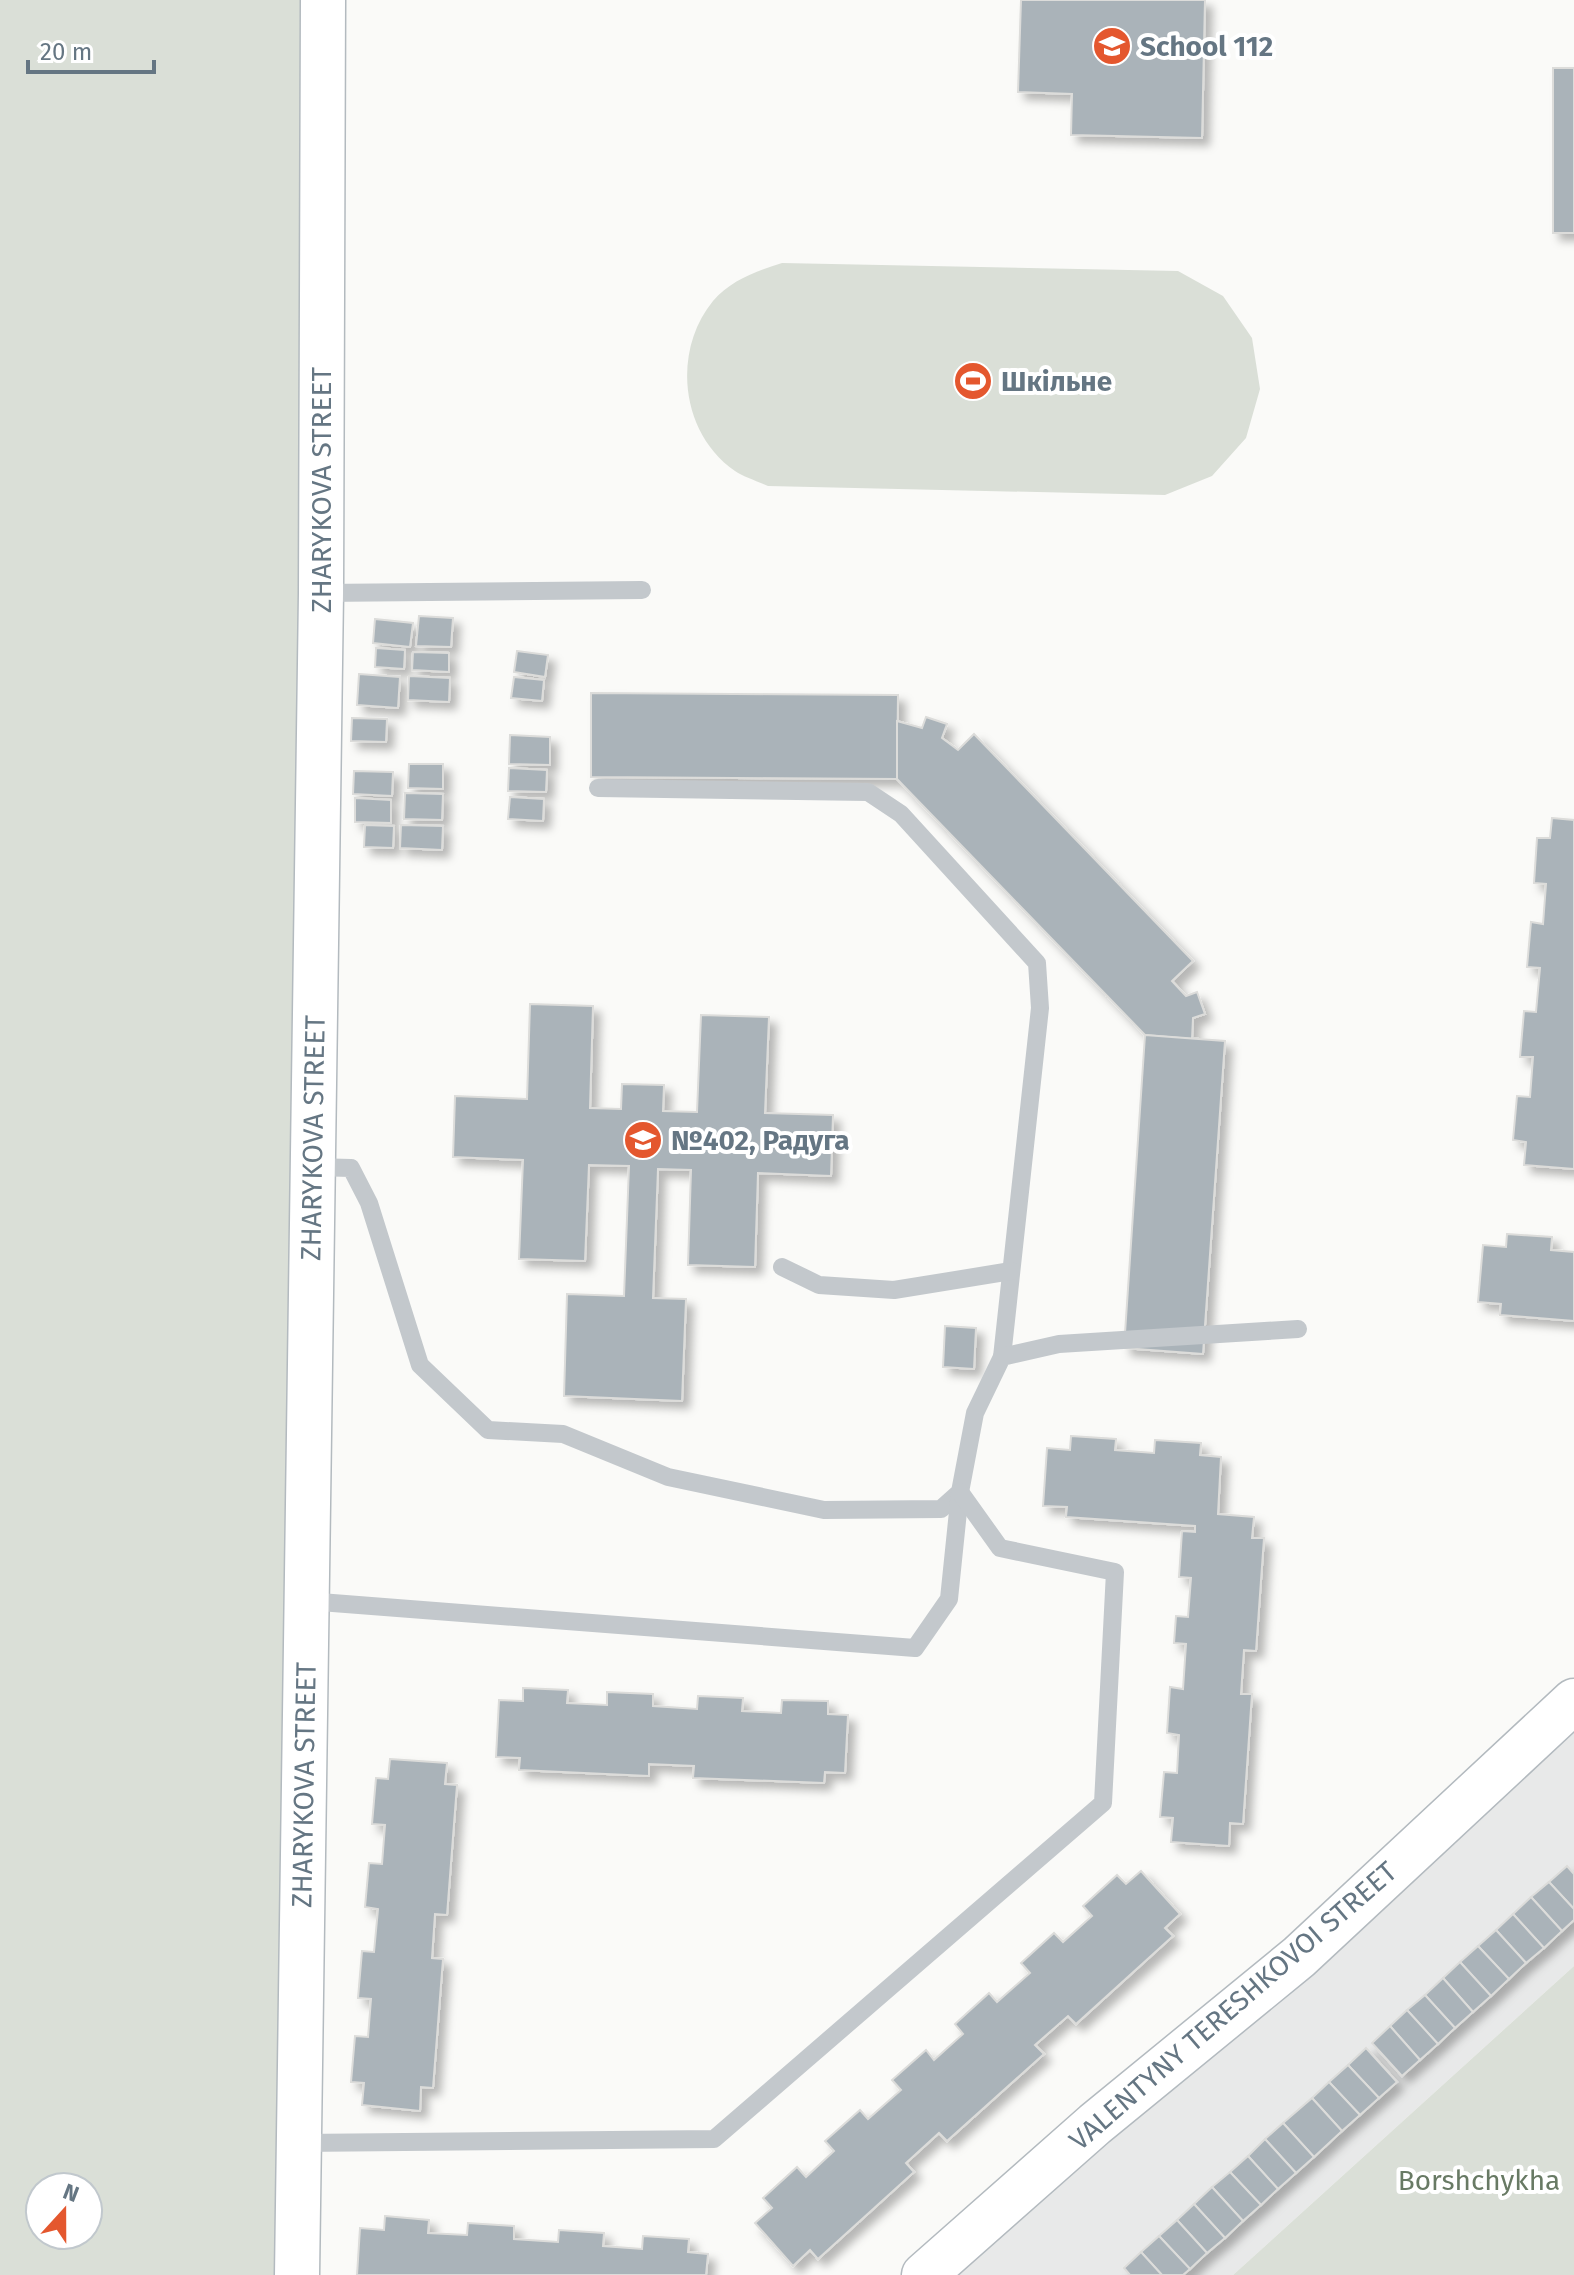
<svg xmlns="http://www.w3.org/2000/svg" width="1574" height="2275" viewBox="0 0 1574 2275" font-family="'Fira Sans',sans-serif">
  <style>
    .built { fill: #e8e9e9 }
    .green { fill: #dadfd7; fill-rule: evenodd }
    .building { fill: #aab3b9; stroke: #dcdcda; stroke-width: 2; filter: url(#shadow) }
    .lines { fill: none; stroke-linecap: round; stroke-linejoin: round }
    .secondary-casing { stroke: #b3babf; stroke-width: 47 }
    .lane { stroke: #c3c8cc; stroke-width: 18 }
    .secondary { stroke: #fff; stroke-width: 44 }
    .labels { text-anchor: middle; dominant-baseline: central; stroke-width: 8; stroke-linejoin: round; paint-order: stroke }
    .poi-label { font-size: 28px; font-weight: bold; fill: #657683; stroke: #fff; text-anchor: start }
    .street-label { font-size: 28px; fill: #657683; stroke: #fff }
    .park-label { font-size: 28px; fill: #687a64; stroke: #fff }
  </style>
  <defs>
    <filter id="shadow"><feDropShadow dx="7" dy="7" stdDeviation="4" flood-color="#0004"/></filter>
  </defs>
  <rect width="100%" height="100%" fill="#fafaf8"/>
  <path class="built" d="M1574 1727V1966L1233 2275H924Z"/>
  <g class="green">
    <path d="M0 0H323L297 2275H0ZM40 2187H88V2235H40Z"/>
    <path d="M782 263 1178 271 1223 296 1252 338 1260 389 1246 438 1212 476 1165 495 768 486C757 481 744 477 735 471 680 433 672 351 713 301 731 280 757 271 782 263Z"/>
    <path d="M1574 1966V2275H1233Z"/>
  </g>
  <g class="building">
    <path d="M1021 0H1205L1202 138 1071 135 1072 94 1018 92Z"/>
    <rect x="1553" y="68" width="21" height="165"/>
    <path d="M419 616 453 618 451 647 416 646Z"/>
    <path d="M375 619 413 623 410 647 373 643Z"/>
    <path d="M376 648 405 650 404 669 375 667Z"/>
    <path d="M517 651 548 655 545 677 514 672Z"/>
    <path d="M413 652 449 653V672L412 670Z"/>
    <path d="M359 674 400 677 398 708 357 705Z"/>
    <path d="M409 676 450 678 449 702 408 700Z"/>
    <path d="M514 677 544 680 542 701 511 698Z"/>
    <path d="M591 693 898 695 897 779 591 777Z"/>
    <path d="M926 717 947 724 942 738 958 750 974 734 1193 961 1172 981 1186 996 1197 992 1205 1014 1193 1018 1192 1039 1145 1035 897 779V721L922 728Z"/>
    <path d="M352 718 387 719 386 742 351 741Z"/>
    <path d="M510 735 550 737V765L509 764Z"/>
    <path d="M409 764H443V789L408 788Z"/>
    <path d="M509 768 547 770 546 792 508 791Z"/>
    <path d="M354 771 393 772 392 796 353 794Z"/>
    <path d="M405 793 443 794 442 820 404 819Z"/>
    <path d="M510 797 544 799 543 821 508 819Z"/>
    <path d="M355 798 391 800V823L355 822Z"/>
    <path d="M1552 818 1574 820V1169L1524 1165 1526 1142 1513 1140 1517 1096 1530 1097 1533 1057H1520L1524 1011 1536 1012 1540 968 1527 967 1531 922 1543 924 1546 884 1534 883 1537 838H1550Z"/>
    <path d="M365 825 394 826 393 848 364 847Z"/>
    <path d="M401 825 443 826 442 850 400 848Z"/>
    <path d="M530 1004 593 1006 590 1108 621 1109 622 1084 664 1085 663 1111 697 1112 701 1015 769 1017 765 1113 833 1115 831 1176 758 1173 755 1267 688 1265 691 1170 658 1169 653 1298 686 1299 682 1401 564 1396 567 1294 624 1296 629 1166 589 1165 585 1261 519 1259 523 1160 453 1157 455 1096 527 1099Z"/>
    <path d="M1145 1035 1225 1041 1203 1354 1124 1348Z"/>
    <path d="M1507 1234 1552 1237 1551 1250 1574 1252V1321L1500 1315 1501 1304 1478 1302 1483 1245 1506 1247Z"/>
    <path d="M945 1326 976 1328 974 1369 943 1367Z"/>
    <path d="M1071 1436 1116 1439 1115 1450 1154 1453 1155 1440 1201 1443 1200 1455 1221 1457 1218 1514 1254 1517 1252 1538H1264L1256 1651 1244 1650 1241 1694H1252L1243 1824 1230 1823 1229 1846 1171 1842 1173 1818 1160 1817 1164 1772 1177 1773 1179 1735 1167 1733 1170 1687 1183 1689 1186 1644 1174 1643 1176 1616 1188 1617 1191 1578 1179 1577 1182 1531 1195 1532V1526L1066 1517 1067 1507 1043 1506 1047 1448 1070 1450Z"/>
    <path d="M523 1688 568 1690 567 1703 607 1705V1692L653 1694V1706L697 1709 698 1696 743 1698 742 1711 781 1713 782 1700 828 1701V1714L848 1715 845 1773 825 1772 824 1783 693 1778 694 1766 649 1764V1776L519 1770 520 1758 496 1757 499 1700 523 1701Z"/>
    <path d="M390 1759 447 1763 445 1784 457 1785 447 1915 435 1914 432 1958 443 1959 433 2088 421 2087 420 2111 362 2105 364 2083 351 2082 355 2036 368 2037 371 1999 358 1998 362 1951 374 1952 378 1909 365 1907 369 1863 382 1864 385 1825 372 1824 376 1778 388 1779Z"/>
    <path d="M1567 1866 1574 1874V1909L1549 1882Z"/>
    <path d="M1141 1871 1180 1914 1165 1928 1173 1936 1076 2024 1068 2016 1035 2045 1044 2054 947 2141 939 2133 906 2163 914 2172 818 2259 810 2250 793 2266 755 2223 772 2208 763 2198 797 2167 806 2177 834 2151 825 2141 860 2110 868 2119 901 2090 892 2080 926 2050 934 2060 963 2034 955 2024 989 1993 997 2002 1030 1973 1021 1963 1054 1933 1063 1942 1092 1916 1083 1906 1117 1875 1126 1884Z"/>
    <path d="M1549 1882 1574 1909V1920L1562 1931 1531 1897Z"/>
    <path d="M1531 1897 1562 1931 1544 1948 1513 1914Z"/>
    <path d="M1513 1914 1544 1948 1526 1963 1496 1930Z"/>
    <path d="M1496 1930 1526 1963 1509 1979 1478 1946Z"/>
    <path d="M1478 1946 1509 1979 1491 1996 1460 1962Z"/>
    <path d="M1460 1962 1491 1996 1473 2012 1443 1978Z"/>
    <path d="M1443 1978 1473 2012 1455 2028 1425 1995Z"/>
    <path d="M1425 1995 1455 2028 1438 2044 1407 2010Z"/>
    <path d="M1407 2010 1438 2044 1420 2060 1390 2026Z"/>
    <path d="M1390 2026 1420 2060 1402 2076 1372 2043Z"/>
    <path d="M1366 2048 1397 2082 1379 2098 1348 2065Z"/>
    <path d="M1348 2065 1379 2098 1360 2115 1329 2082Z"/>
    <path d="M1329 2082 1360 2115 1342 2131 1312 2098Z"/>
    <path d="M1312 2098 1342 2131 1314 2157 1283 2123Z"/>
    <path d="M1283 2123 1314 2157 1296 2173 1265 2139Z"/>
    <path d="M1265 2139 1296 2173 1278 2189 1248 2156Z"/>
    <path d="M1248 2156 1278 2189 1261 2205 1230 2172Z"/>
    <path d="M1230 2172 1261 2205 1243 2221 1212 2187Z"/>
    <path d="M1212 2187 1243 2221 1225 2238 1194 2204Z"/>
    <path d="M1194 2204 1225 2238 1207 2253 1177 2220Z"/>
    <path d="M385 2216 429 2220 428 2233 467 2235 468 2223 514 2226V2239L558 2242 559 2230 604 2233 603 2246 642 2249 643 2236 689 2239 688 2252 708 2254 706 2275H357L360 2228 384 2230Z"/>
    <path d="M1177 2220 1207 2253 1190 2269 1159 2236Z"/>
    <path d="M1159 2236 1190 2269 1183 2275H1162L1141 2252Z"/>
    <path d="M1141 2252 1162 2275H1130L1124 2268Z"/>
  </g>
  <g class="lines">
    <defs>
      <g id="secondary">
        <path d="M297 2275 321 593 323 0"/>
        <path d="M924 2275 1095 2124 1299 1957 1574 1701"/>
      </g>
    </defs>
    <use href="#secondary" class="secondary-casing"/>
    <g class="lane">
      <path d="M321 593 642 590"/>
      <path d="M598 788 868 792 901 814 1037 963 1040 1008 1002 1357"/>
      <path d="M313 1167 351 1168 369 1203 420 1365 488 1430 563 1434 668 1477 824 1510 941 1509 960 1492 975 1413 1002 1357 1059 1344 1298 1329"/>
      <path d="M782 1267 819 1285 894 1290 1011 1271"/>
      <path d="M307 1601 915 1648 949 1599 960 1492"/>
      <path d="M299 2143 714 2139 1103 1803 1115 1572 1000 1548 960 1492"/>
    </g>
    <use href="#secondary" class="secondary"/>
  </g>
  <defs>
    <symbol id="school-disc" viewBox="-11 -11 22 22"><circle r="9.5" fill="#e4572e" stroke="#fff"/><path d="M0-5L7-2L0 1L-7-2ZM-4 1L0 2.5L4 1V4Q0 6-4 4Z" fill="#fff"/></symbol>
    <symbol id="stadium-disc" viewBox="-11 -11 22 22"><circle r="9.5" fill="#e4572e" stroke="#fff"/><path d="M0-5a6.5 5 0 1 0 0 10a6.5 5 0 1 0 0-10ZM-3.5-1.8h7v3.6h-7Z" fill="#fff"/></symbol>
  </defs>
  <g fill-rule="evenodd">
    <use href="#school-disc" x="1090" y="24" width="44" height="44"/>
    <use href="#stadium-disc" x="951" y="359" width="44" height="44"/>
    <use href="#school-disc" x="621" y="1118" width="44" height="44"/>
  </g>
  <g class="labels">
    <g class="poi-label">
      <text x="1140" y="46">School 112</text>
      <text x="1001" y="381">Шкільне</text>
      <text x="671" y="1140">№402, Радуга</text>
    </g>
    <g class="street-label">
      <text transform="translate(321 490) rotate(-90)">ZHARYKOVA STREET</text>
      <text transform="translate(313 1138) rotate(-89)">ZHARYKOVA STREET</text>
      <text transform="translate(304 1785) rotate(-89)">ZHARYKOVA STREET</text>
      <text transform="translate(1233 2006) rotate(-41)">VALENTYNY TERESHKOVOI STREET</text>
    </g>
    <g class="park-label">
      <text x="1479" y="2180">Borshchykha</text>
    </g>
  </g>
  <g transform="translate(64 2211) rotate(21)"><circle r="38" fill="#ffffff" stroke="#c1c8cd" stroke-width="2"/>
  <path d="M0-6L14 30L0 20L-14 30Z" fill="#e4572e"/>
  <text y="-12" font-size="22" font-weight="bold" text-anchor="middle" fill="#657683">N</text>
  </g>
  <path d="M28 60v12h126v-12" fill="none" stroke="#657683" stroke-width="4"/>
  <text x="40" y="60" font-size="24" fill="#657683" stroke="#ffffff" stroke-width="6" paint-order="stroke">20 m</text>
</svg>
